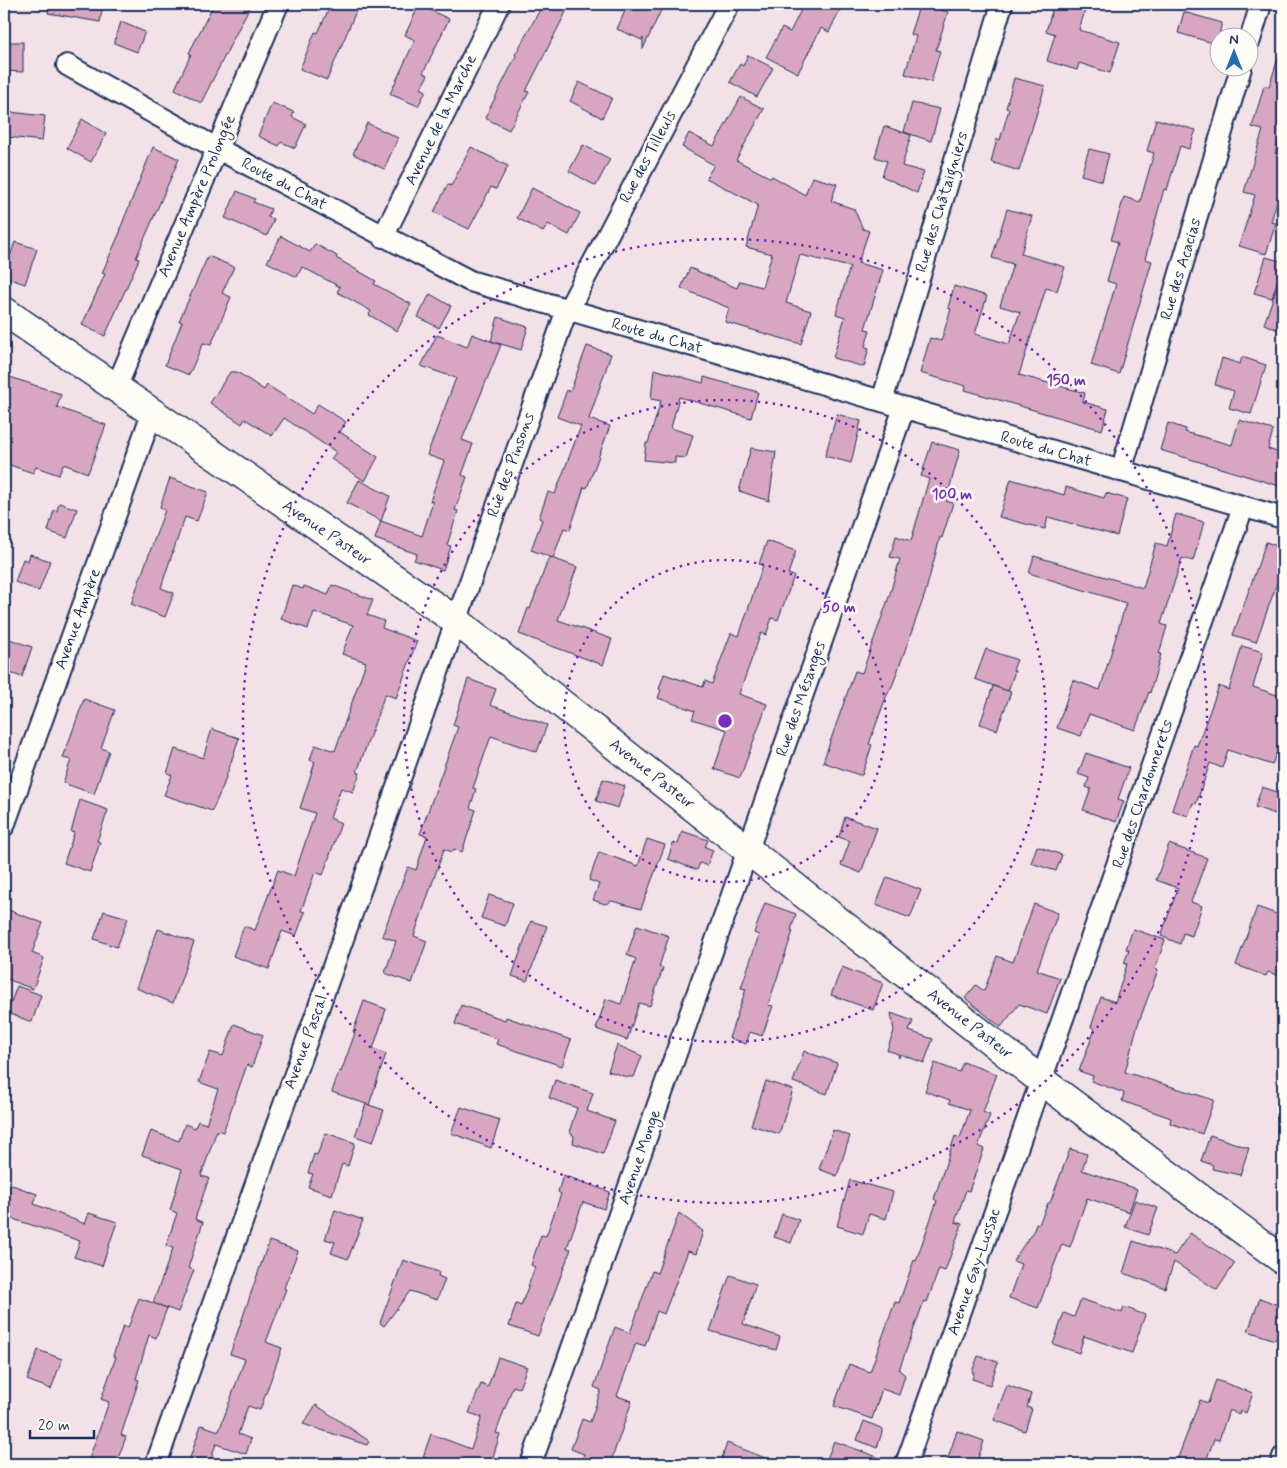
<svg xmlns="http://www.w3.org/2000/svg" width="1287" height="1468" viewBox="0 0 1287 1468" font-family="Mynerve,sans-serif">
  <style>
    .building { fill: #d9a6c1; stroke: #1b2f5e }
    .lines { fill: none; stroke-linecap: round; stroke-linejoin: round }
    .street-casing { stroke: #1b2f5e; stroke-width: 24 }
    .secondary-casing { stroke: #1b2f5e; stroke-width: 31 }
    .street { stroke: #fdfcf7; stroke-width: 20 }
    .secondary { stroke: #fdfcf7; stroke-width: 28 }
    .ring { fill: none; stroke: #7b2cbf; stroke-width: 2.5; stroke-dasharray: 2.5 5 }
    .labels { text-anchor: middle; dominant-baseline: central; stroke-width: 5; stroke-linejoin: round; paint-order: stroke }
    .street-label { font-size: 16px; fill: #1b2f5e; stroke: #fdfcf7 }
    .centre { fill: #7b2cbf; stroke: #fdfcf7; stroke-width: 2.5 }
    .ring-label { font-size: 15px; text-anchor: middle; font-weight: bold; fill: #7b2cbf; stroke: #fdfcf7; stroke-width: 5; stroke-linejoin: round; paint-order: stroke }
  </style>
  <rect width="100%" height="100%" fill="#f2e2e7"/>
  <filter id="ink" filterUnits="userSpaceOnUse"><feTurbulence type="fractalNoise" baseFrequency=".02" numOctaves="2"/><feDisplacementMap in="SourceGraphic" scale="10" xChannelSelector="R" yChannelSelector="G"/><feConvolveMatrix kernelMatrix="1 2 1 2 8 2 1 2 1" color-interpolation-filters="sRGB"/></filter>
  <g filter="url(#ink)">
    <g class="building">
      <path d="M49 4H103L100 22 48 13Z"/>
      <path d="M214 4H251L201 103 175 89 191 54 189 53Z"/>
      <path d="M331 4H359L327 80 300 69 315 32 318 33Z"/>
      <path d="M543 4H570L526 91 529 92 509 130 485 118 516 56 515 55Z"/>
      <path d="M628 4H664L643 49V38L642 40 617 29Z"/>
      <path d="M804 4H843L829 32 821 28 798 73 766 57 782 28 790 32Z"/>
      <path d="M920 4 948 12 936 50 940 51 931 82 905 74 916 36 910 34Z"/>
      <path d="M1054 4H1087L1079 30 1120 42 1110 73 1079 63 1077 70 1047 61 1055 34 1046 31Z"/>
      <path d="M419 5 449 19 423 73 428 75 421 88 426 91 418 106 390 94 415 40 405 35Z"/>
      <path d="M1184 12 1222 23 1220 30V45L1178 33Z"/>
      <path d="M121 22 145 32 137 52 114 43Z"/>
      <path d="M4 42H23V72L4 71Z"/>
      <path d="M748 55 773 68 757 97 730 82 740 64 743 66Z"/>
      <path d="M1279 55 1283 56V128L1275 153 1283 156V191H1280L1271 222 1276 223 1266 254 1239 246 1255 195 1244 192 1263 130 1252 127 1264 86 1269 87Z"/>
      <path d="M1014 78 1045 86 1019 171 991 162 997 139 1000 140 1009 109 1006 108Z"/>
      <path d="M579 82 612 98 602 118 570 101Z"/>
      <path d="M741 97 764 109 736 160 771 178 772 176 805 195 812 177 837 184 831 201 854 209 863 229 869 231 858 263 883 270 865 329 870 330 865 347 869 348 864 367 833 358 845 317 836 314 850 267 800 255 786 303 811 311 801 344 725 322 729 308 681 288 690 268 737 288 740 281 762 287 772 254 746 247 758 205 706 178 714 165 682 147 689 133 714 146Z"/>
      <path d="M272 103 294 112 292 117 306 124 295 148 281 142 279 146 258 136Z"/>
      <path d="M912 103 940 109 931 141 904 132Z"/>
      <path d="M10 112 45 116 42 141 8 137Z"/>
      <path d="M82 119 106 134 91 162 67 148Z"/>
      <path d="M1156 119 1196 130 1189 149 1180 146 1167 190 1164 189 1145 259 1152 261 1119 374 1091 365 1116 284 1107 281 1118 242 1111 240 1124 197 1140 202 1154 153 1147 151Z"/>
      <path d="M367 123 398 138 384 169 353 154Z"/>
      <path d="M884 126 911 135 902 166 924 172 917 193 882 176 887 161 875 157Z"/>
      <path d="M583 145 610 159 596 186 569 171Z"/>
      <path d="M153 147 179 159 136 258 139 259 105 336 82 325 105 274 102 273 121 230 120 229Z"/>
      <path d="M471 147 508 166 496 189 491 187 469 229 434 212 448 184 451 186Z"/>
      <path d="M1089 149 1109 154 1102 181 1081 175Z"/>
      <path d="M532 188 580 213 569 235 548 224 543 232 517 218Z"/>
      <path d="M237 191 255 199 253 202 271 209 268 217 274 219 267 236 225 218Z"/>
      <path d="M1007 209 1032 216 1021 254 1065 267 1057 291 1046 288 1019 375 1085 393 1083 402 1108 409 1102 430 965 390 966 386 920 373 930 338 941 341 951 309 948 308 954 286 987 296 975 334 1009 344 1020 312 1000 306 1013 264 992 258Z"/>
      <path d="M281 236 310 252 315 244 337 256 336 258 376 281 374 284 411 304 397 331 369 315 371 311 337 292 340 287 302 267 297 277 267 262Z"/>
      <path d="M15 242 37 249 25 284 4 277V251L11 254Z"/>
      <path d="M208 256 234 267 222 293 231 297 211 345 203 343 189 375 165 365 182 322 179 321Z"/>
      <path d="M1266 257 1283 262 1272 298 1254 293Z"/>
      <path d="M1280 278H1283V332L1264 324Z"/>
      <path d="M430 294 451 306 439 328 418 317Z"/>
      <path d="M498 317 528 327 521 350 491 341Z"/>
      <path d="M472 334 501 345 462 440 473 444 462 475 467 477 455 510 458 511 447 545 451 546 443 570 414 560 417 554 375 539 381 521 422 536 433 502 430 501 444 461 427 455 456 378 421 366 437 335 467 347Z"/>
      <path d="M587 346 611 354 589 419 610 426 587 488 584 487 570 530 564 528 553 558 531 550 542 520 539 518 548 492 555 494 581 426 557 417 567 390 570 392Z"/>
      <path d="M1242 357 1266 365 1251 414 1229 408 1234 391 1215 385 1222 358 1240 364Z"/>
      <path d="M654 369 703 383 704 377 758 392 751 418 679 397 671 428 693 435 686 458 675 457V463L644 460 646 443H648L661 401 651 399Z"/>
      <path d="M230 372H237L264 390 267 385 312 414 318 404 346 422 340 432 378 457 365 481 331 459 336 452 284 418 272 436 245 419 242 424 210 403Z"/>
      <path d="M4 375 61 394 57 407 106 425 88 473 63 464 59 475 36 467 33 473 4 463Z"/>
      <path d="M837 414 861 421 851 463 825 456Z"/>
      <path d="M1239 420 1273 430 1268 449 1283 454V487L1160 450 1168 423 1186 429 1185 432 1232 445Z"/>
      <path d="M932 442 960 450 946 501 953 503 942 538 940 537 925 594 893 684 886 697 869 744 872 745 862 775H859L823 762 855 671 862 673 889 597 900 559 890 557 896 536 911 541 929 479 921 476Z"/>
      <path d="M751 448 776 452 769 501 739 491Z"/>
      <path d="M170 478 208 492 197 521 185 517 165 575 161 588 174 593 165 617 131 604 165 510 160 507Z"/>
      <path d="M1011 479 1064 495 1066 487 1104 498 1106 493 1127 499 1117 536 1048 517 1045 529 999 517Z"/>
      <path d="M359 480 390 496 381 521 347 503Z"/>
      <path d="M59 503 77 509 67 538 48 531 54 510 57 511Z"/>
      <path d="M1176 514 1204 522 1193 561 1182 558 1161 624 1167 626 1159 654H1161L1150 693 1149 692 1135 730 1089 714 1081 736 1057 728 1073 680 1100 690 1126 603 1029 573 1034 556 1143 588 1156 543 1167 546Z"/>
      <path d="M767 541 796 551 788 574 794 576 778 620 772 618 766 635 761 633 739 694 767 704 740 778 714 769 727 730 692 719 695 711 658 698 661 690 659 689 664 674 703 687 705 681 712 684 731 633 739 636 763 565 759 564Z"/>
      <path d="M1266 542 1283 548V582L1278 580 1256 642 1233 635Z"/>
      <path d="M30 554 50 561 39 591 15 582 23 559 28 561Z"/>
      <path d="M549 557 577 567 558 620 612 639 603 665 519 634 528 608 530 609Z"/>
      <path d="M292 585 303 589 304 586 328 595 332 585 373 600 367 615 384 621 382 628 417 641 396 698 385 694 357 772 360 773 353 792 341 788 330 818 341 823 323 875 315 872 301 911 305 912 296 936 282 931 269 969 233 956 244 926 255 930 278 870 294 876 315 813 300 808 315 762 310 760 315 745 335 751 366 662 342 654 353 625 314 612 308 629 281 619Z"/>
      <path d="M4 637 32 647 22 677 4 671Z"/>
      <path d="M1242 646 1263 652 1253 687 1283 697V734L1272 765 1228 750 1222 768 1210 763 1196 804 1193 803 1188 816 1172 810 1194 745 1197 746 1219 686 1229 690Z"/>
      <path d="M986 649 1017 660 1013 670 1015 671 1008 691 975 679Z"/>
      <path d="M468 679 496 689 490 705 547 725 537 752 491 736 473 788 476 789 470 808 476 810 462 852 454 849 452 852 444 849 414 936 427 941 412 983 385 973 396 941 382 936 408 867 416 870 427 836 420 834 458 727 453 725Z"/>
      <path d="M993 686 1011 692 997 730 980 724Z"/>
      <path d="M84 699 115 710 101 748 109 751 94 794 63 783 71 760 63 758Z"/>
      <path d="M212 729 239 738 223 786 212 811 164 795 172 775 167 773 175 749 203 758Z"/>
      <path d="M1086 753 1129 768 1118 799 1124 801 1116 822 1083 810 1091 789 1086 787 1089 778 1078 774Z"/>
      <path d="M603 779 625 786 618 808 596 801Z"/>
      <path d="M1262 787 1283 794 1275 814 1255 807Z"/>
      <path d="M80 800 108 810 97 841 100 842 90 872 64 863 74 833 71 832Z"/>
      <path d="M845 817 877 828 861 873 841 865 850 841 839 837Z"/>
      <path d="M682 831 708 840 705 847 713 850 707 866 700 863 697 870 668 859 673 843 678 844Z"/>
      <path d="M647 839 665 845 641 909 612 901 605 904 593 900 599 884 589 880 599 852 638 866Z"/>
      <path d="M1169 844 1207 858 1191 902 1202 906 1192 936 1183 933 1180 944 1161 936 1178 888 1156 880Z"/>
      <path d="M1037 846 1062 855 1056 871 1031 863Z"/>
      <path d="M887 877 921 890 910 918 876 905Z"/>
      <path d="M489 895 513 903 505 926 481 918Z"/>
      <path d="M765 903 796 914 791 930 793 931 768 1005 773 1006 762 1036 750 1032 746 1044 729 1038 746 989 741 988 759 935 754 933Z"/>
      <path d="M1034 904 1058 913 1037 970 1060 978 1047 1014 1019 1004 1001 1027 965 998 976 985 984 991 997 956 1013 962Z"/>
      <path d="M1257 907 1282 916 1279 924 1283 925V977L1268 972 1266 976 1236 965Z"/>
      <path d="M8 910 43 923 32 953 44 958 33 989 4 978V922Z"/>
      <path d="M104 911 128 918 117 947 94 939Z"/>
      <path d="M531 921 547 926 527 981 512 976Z"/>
      <path d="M637 925 669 936 659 967 663 968 650 1006 639 1003 627 1040 596 1029 606 999 621 1004 636 959 627 955Z"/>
      <path d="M158 929 194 942 173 1003 136 988Z"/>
      <path d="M1133 929 1165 940 1155 969 1158 970 1137 1027 1125 1072 1214 1100 1202 1134 1170 1123 1171 1118 1122 1101 1124 1093 1091 1081 1093 1076 1079 1071 1095 1029 1091 1027 1101 997 1115 1002 1127 964 1124 963 1129 950 1126 949Z"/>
      <path d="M842 967 883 983 873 1010 831 995Z"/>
      <path d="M17 986 41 995 32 1022 7 1013Z"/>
      <path d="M364 1001 386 1009 373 1049 386 1054 369 1105 332 1092 339 1071 341 1072 355 1033 353 1032Z"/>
      <path d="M461 1005 505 1020 506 1017 571 1040 562 1066 496 1044 498 1039 455 1024Z"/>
      <path d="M891 1013 913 1021 909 1031 933 1039 924 1063 900 1054 899 1058 898 1054 887 1050 894 1031Z"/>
      <path d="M234 1024 263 1035 252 1067 247 1065 223 1132 217 1130 201 1176 209 1178 195 1219 203 1222 188 1268 194 1270 178 1312 153 1303 173 1248 166 1246 177 1213 170 1210 182 1169 142 1155 151 1131 179 1141 185 1124 195 1128 198 1121 206 1124 218 1089 199 1082 210 1052 223 1056Z"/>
      <path d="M617 1045 642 1056 634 1077H627L608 1071Z"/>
      <path d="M804 1051 837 1063 827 1094 793 1082Z"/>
      <path d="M963 1062 997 1074 983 1112 990 1115 978 1146 984 1149 969 1191 966 1190 955 1222 962 1224 945 1271 939 1269 927 1302 924 1301 899 1370 905 1375 899 1395 882 1389 872 1419 834 1406 849 1364 870 1372 895 1302 899 1303 914 1260 916 1261 937 1201 934 1199 955 1136 960 1138 970 1110 949 1103 950 1100 925 1091 935 1063 959 1072Z"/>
      <path d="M555 1080 593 1093 587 1111 615 1121 603 1154 573 1143 574 1136 569 1132 577 1108 549 1098Z"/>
      <path d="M766 1081 793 1090 779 1134 751 1125Z"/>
      <path d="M366 1104 384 1110 373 1142 355 1136Z"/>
      <path d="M461 1107 500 1120 491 1148 451 1133Z"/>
      <path d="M833 1130 850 1136 837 1176 819 1169Z"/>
      <path d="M326 1133 355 1143 348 1166 342 1164 332 1195 308 1187 313 1174 308 1173 314 1154 317 1155Z"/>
      <path d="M1210 1135 1249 1148 1240 1175 1212 1169 1213 1165 1201 1161Z"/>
      <path d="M1070 1149 1087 1154 1082 1170 1137 1189 1129 1212 1087 1198 1070 1247 1062 1244 1038 1308 1009 1298 1021 1264 1013 1261 1034 1230 1036 1223 1039 1224 1048 1203H1050Z"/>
      <path d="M563 1175 610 1192 604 1209 583 1202 567 1248 571 1249 538 1336 509 1326 516 1304 521 1306 535 1267 531 1265 541 1235 546 1236 561 1194 558 1192Z"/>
      <path d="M850 1180 893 1192 886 1219 869 1214 863 1234 837 1226Z"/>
      <path d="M4 1182 37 1194 34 1204 85 1224 89 1213 117 1222 102 1266 74 1257 80 1241 4 1216Z"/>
      <path d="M1135 1200 1158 1208 1148 1235 1125 1227Z"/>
      <path d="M335 1210 363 1220 348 1259 331 1253 335 1242 325 1239Z"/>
      <path d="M679 1213 703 1231 696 1254 688 1251 664 1314 657 1311 645 1346 636 1343 617 1396 632 1401 610 1464H581L584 1454 571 1449 582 1419 590 1422 601 1390 594 1387 615 1327 630 1333 652 1271 657 1273Z"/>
      <path d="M782 1214 799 1220 791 1243 774 1237Z"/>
      <path d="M1190 1233 1235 1263 1217 1290 1174 1262 1165 1288 1123 1273 1133 1241 1175 1255Z"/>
      <path d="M269 1241 298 1251 284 1288 286 1289 266 1342 282 1348 260 1410 248 1406 238 1434 251 1439 246 1454 216 1444 209 1464H188L201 1425 219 1431 245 1359 230 1354Z"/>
      <path d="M403 1260 439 1272 438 1276 445 1279 437 1300 410 1291 384 1326 380 1323Z"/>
      <path d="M730 1275 756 1284 743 1324 780 1337 776 1350 710 1331Z"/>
      <path d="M139 1298 167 1308 156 1338 149 1335 136 1379 139 1380 121 1435 126 1437 116 1464H103L89 1459 109 1402 101 1399 116 1357 113 1356 123 1326 128 1328Z"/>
      <path d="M1260 1298 1283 1307V1317L1275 1340 1248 1331Z"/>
      <path d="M1081 1299 1122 1313 1124 1307 1145 1315 1132 1353 1084 1336 1079 1353 1053 1344 1064 1313 1074 1317Z"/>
      <path d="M38 1350 62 1359 51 1389 27 1380Z"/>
      <path d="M978 1356 998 1362 990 1385 972 1379 974 1373 972 1372Z"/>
      <path d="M498 1357 527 1367 519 1388 513 1386 496 1433 500 1434 493 1457 507 1463V1464H445L423 1457 431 1434 471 1449 482 1417 469 1413 481 1384 488 1387Z"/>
      <path d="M1216 1380 1253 1393 1246 1413 1240 1410 1239 1414 1229 1410 1219 1440 1214 1439 1205 1464H1189L1177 1460 1200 1400 1208 1403Z"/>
      <path d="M1007 1385 1031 1394 1027 1407 1032 1409 1025 1431 994 1420Z"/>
      <path d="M316 1405 369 1441 367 1445 303 1424Z"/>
      <path d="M864 1421 883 1429 877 1448 857 1440Z"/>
      <path d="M957 1431 984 1441 976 1464H946Z"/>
      <path d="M834 1441 891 1462V1464H825Z"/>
      <path d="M727 1443 778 1463V1464H720Z"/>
    </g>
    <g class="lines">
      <defs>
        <g id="street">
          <path d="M1250 40 1261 4"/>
          <path d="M67 65 218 149 470 281 1283 518"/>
          <path d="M383 237 499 4"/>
          <path d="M116 388 278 4"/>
          <path d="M882 401 1002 4"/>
          <path d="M1121 471 1241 68"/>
          <path d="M4 826 152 413"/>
          <path d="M156 1464 564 318 729 4"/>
          <path d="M531 1464 904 408"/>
          <path d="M906 1464 1243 507"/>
          <path d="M1281 1464 1283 1457"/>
        </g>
        <path id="secondary" d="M4 311 455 620 1042 1081 1283 1260"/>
      </defs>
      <use href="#street" class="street-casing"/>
      <use href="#secondary" class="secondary-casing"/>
      <use href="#street" class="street"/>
      <use href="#secondary" class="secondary"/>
    </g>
  </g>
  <g class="ring">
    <circle cx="725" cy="721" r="161"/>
    <circle cx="725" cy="721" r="321"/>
    <circle cx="725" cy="721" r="482"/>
  </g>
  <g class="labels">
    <g class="street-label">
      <text transform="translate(441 120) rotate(-64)">Avenue de la Marche</text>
      <text transform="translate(648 157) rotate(-62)">Rue des Tilleuls</text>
      <text transform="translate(284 184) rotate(28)">Route du Chat</text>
      <text transform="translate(197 196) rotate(-67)">Avenue Ampère Prolongée</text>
      <text transform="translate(942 202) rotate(-73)">Rue des Châtaigniers</text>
      <text transform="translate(1181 269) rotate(-73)">Rue des Acacias</text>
      <text transform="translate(657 336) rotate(16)">Route du Chat</text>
      <text transform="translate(1046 449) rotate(16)">Route du Chat</text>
      <text transform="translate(511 465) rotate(-70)">Rue des Pinsons</text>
      <text transform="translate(327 533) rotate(34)">Avenue Pasteur</text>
      <text transform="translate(78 619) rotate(-70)">Avenue Ampère</text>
      <text transform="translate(801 699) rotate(-71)">Rue des Mésanges</text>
      <text transform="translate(652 774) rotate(38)">Avenue Pasteur</text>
      <text transform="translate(1143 794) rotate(-71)">Rue des Chardonnerets</text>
      <text transform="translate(970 1024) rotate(38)">Avenue Pasteur</text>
      <text transform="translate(306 1042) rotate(-70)">Avenue Pascal</text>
      <text transform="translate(640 1157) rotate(-71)">Avenue Monge</text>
      <text transform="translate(974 1272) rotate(-71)">Avenue Gay-Lussac</text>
    </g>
  </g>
  <circle cx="725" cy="721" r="8" class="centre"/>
  <g class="ring-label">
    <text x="1066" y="385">150 m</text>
    <text x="952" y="499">100 m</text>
    <text x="839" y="612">50 m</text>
  </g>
  <rect width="1287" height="1468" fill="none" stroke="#fdfcf7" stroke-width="20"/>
  <rect x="10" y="10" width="1267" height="1448" fill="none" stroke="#1b2f5e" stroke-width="2" filter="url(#ink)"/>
  <g transform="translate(1234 52)"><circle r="24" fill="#fdfcf7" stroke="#a3aaba"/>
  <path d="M0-4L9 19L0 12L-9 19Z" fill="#1f6fb2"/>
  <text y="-8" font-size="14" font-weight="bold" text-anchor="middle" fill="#1b2f5e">N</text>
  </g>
  <path d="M30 1430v8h64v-8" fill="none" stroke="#1b2f5e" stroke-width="2.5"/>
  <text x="38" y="1430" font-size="15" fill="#1b2f5e" stroke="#fdfcf7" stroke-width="4" paint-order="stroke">20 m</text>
</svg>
